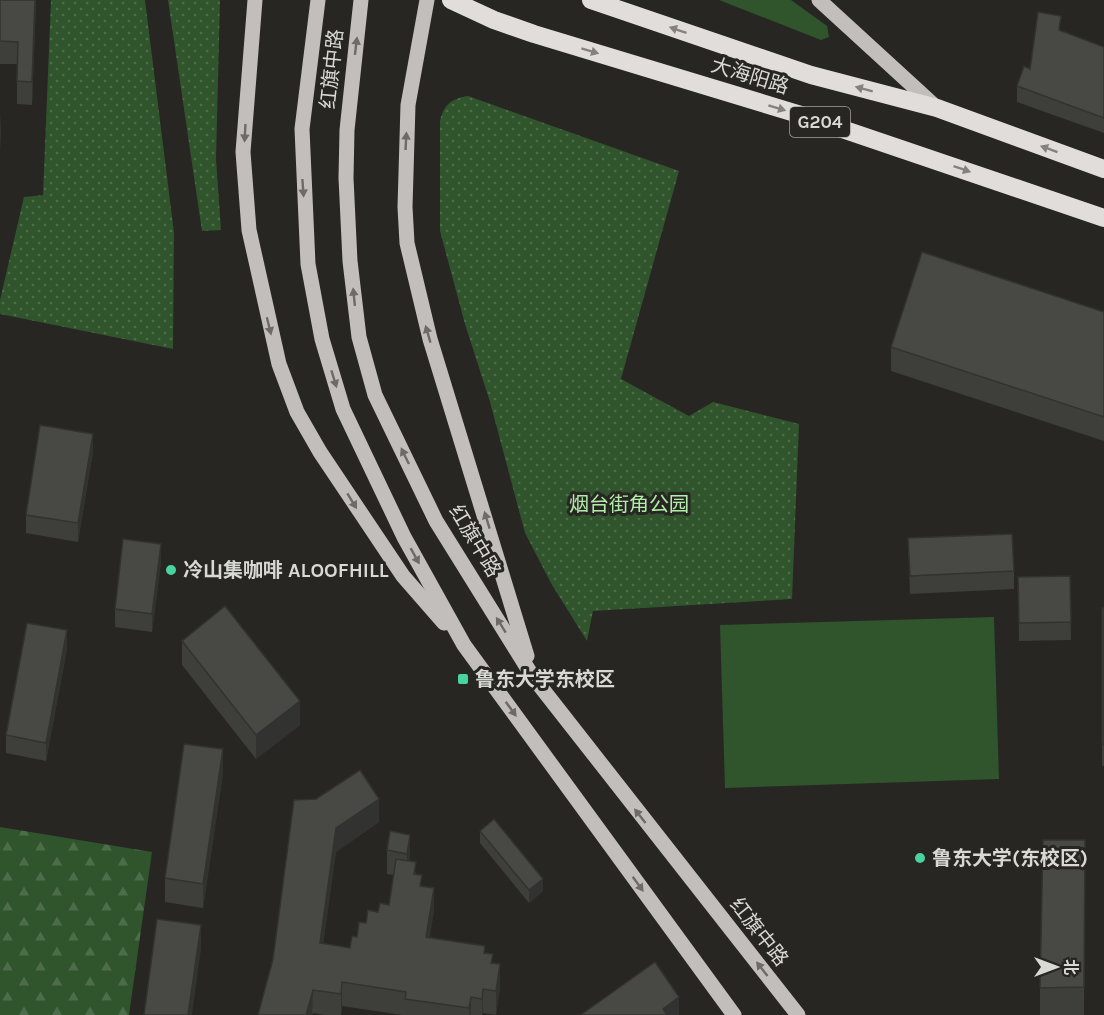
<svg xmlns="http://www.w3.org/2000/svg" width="1104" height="1015" viewBox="0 0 1104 1015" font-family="Karla,'Noto Sans SC',sans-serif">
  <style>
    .green { fill: #30542b }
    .forest { fill: url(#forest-firs) }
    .park { fill: url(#park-dots) }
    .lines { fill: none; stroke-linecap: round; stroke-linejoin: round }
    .major { stroke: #c2bebc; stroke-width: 15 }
    .highway { stroke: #e1ddda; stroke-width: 18 }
    .wall { fill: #3e3e3a }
    .shaded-wall { fill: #323230 }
    .building { fill: #484844; stroke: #323230; stroke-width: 1.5 }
    .oneway { fill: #84827e }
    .oneway2 { fill: #6d6a68 }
    .poi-dot { fill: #47d49e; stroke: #272623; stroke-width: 2 }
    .labels { text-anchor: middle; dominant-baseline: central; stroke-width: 6; stroke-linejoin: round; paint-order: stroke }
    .shield { fill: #272623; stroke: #a3a3a0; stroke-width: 1.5 }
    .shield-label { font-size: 18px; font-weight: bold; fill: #d8d8d5 }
    .street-label { font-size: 20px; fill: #d8d8d5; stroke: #272623 }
    .park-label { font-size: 20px; fill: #b1eca8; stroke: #272623 }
    .poi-label { font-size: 20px; font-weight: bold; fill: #d8d8d5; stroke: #272623; text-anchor: start }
  </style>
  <defs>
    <pattern id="forest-firs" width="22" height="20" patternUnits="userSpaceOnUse" patternTransform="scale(1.5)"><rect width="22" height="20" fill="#30542b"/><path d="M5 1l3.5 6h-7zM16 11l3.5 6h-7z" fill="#4d6c49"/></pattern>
    <pattern id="park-dots" width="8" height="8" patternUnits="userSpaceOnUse" patternTransform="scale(1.5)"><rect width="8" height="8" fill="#30542b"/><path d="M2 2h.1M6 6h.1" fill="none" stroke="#4d6c49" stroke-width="1.8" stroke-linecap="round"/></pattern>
  </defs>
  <rect width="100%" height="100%" fill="#272623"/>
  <g class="green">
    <path d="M719 0H791L827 26 829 37 821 40Z"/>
    <path d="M994 617 999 779 725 788 720 625Z"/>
  </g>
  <path class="forest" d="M0 827 152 852 129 1015H0Z"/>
  <g class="park">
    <path d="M51 0H145L174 233 173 349 0 314V300L24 197 43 195Z"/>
    <path d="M168 0H220L216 159 221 230 202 231Z"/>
    <path d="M468 96 679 171 621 379 689 416 713 402 799 424 792 599 593 611 587 641 552 585 525 533 490 402 465 324 440 231V121C444 105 450 99 468 96Z"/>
  </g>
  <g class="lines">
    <g class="major">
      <path d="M255 0 243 152 249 230 279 364 297 412 320 452 403 576 444 623"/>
      <path d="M318 0 302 129 308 264 322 339 343 409 404 537 464 645 734 1015"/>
      <path d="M361 0 347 130 346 178 350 261 359 337 375 395 436 521 533 677 798 1015"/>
      <path d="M427 0 408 105 405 207 407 243 430 339 527 656"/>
      <path d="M819 0 937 108"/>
    </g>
    <g class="highway">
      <path d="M451 0 494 20 534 34 798 114 1104 218"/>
      <path d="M591 0 811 75 937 108 1104 169"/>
    </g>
  </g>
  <g class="wall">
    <path d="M0 0H36L32 105 17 104V64H0Z"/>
    <path d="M1061 31 1104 47V133L1017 102V86Z"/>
    <path d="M1104 312V441L891 371V347Z"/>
    <path d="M93 452 78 542 26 533V515Z"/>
    <path d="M908 538 1014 571V589L910 594Z"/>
    <path d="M161 562 152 632 115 627V609Z"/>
    <path d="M1070 576 1071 640 1019 641 1018 577Z"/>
    <rect x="1102" y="608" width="2" height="158"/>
    <path d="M182 641 300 725 256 759 182 665Z"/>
    <path d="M67 649 46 761 6 753V735Z"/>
    <path d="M223 773 203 908 165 902V878Z"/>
    <path d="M316 799 379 822 336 852 323 944 350 948 366 923 378 912 389 905 394 875 387 874V850L410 835V861L434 911 429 938 485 953 493 963 500 987 496 1015 483 1013V1015H402L342 1006 341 1015H325L313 1013 312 1015H258Z"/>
    <path d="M480 831 543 891 529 903 480 843Z"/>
    <path d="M1085 840 1084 1015H1040V988Z"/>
  </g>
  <g class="shaded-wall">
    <path d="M35 0H36L32 105V82Z"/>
    <path d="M1 112V136L0 152V128Z"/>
    <path d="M93 434V452L78 542V523Z"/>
    <path d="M161 544V562L152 632V614Z"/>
    <path d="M67 630V649L46 761V743Z"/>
    <path d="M300 701V725L256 759V735Z"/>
    <path d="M223 749V773L203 908V884Z"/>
    <path d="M379 799V822L336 852 320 967V943L336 828Z"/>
    <path d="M410 835V859L407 878V854Z"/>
    <path d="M543 879V891L529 903V890Z"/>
    <path d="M434 888V911L426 960V937Z"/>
    <path d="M201 925V949L192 1015H188Z"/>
    <path d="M500 964V987L496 1015V991Z"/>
    <path d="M342 982V1006L341 1015V994Z"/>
    <path d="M483 989V1015H482V999Z"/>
    <path d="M313 990 312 1015H306Z"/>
    <path d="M471 997V1015H469V1008Z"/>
    <path d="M679 997V1015H663V1009Z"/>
  </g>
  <g class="building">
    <path d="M0 0H35L32 82 17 81 18 42 0 41Z"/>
    <path d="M1038 12 1061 16 1059 30 1104 47V118L1017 86 1024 66 1030 69Z"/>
    <path d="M922 252 1104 312V417L891 347Z"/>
    <path d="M40 425 93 434 78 523 26 515Z"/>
    <path d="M1012 534 1014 571 910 576 908 538Z"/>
    <path d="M123 539 161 544 152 614 115 609Z"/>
    <path d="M1070 576 1071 622 1019 623 1018 577Z"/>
    <path d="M225 606 300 701 256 735 182 641Z"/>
    <rect x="1102" y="608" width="2" height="136"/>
    <path d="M27 623 67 630 46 743 6 735Z"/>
    <path d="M184 744 223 749 203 884 165 878Z"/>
    <path d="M360 770 379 799 336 828 320 943 350 948 352 936 357 937 359 922 366 923 368 910 378 912 380 903 389 905 396 859 416 862 414 874 422 875 420 886 434 888 426 937 485 946 484 953 493 954 491 963 500 964 496 991 483 989 482 999 471 997 469 1008 405 999 406 992 342 982 341 994 313 990 306 1015H258L273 959 294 800 316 799Z"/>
    <path d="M494 819 543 879 529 890 480 831Z"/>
    <path d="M390 831 410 835 407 854 387 850Z"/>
    <path d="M1043 840H1085L1084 987 1040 988Z"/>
    <path d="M157 919 201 925 188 1015H144Z"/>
    <path d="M655 962 679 997 663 1009 667 1015H583L582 1014Z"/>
  </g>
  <defs><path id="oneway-solid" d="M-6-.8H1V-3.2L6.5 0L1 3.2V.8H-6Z" transform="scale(1.5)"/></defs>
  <g class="oneway">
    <use href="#oneway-solid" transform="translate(678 30) rotate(-161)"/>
    <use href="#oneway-solid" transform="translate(590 51) rotate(17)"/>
    <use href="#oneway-solid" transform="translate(864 89) rotate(-165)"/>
    <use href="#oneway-solid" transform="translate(777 108) rotate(17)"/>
    <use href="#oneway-solid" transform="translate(1049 149) rotate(-160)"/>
    <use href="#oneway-solid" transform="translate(962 169) rotate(19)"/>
  </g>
  <g class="oneway2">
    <use href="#oneway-solid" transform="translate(356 46) rotate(-83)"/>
    <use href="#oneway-solid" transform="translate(245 133) rotate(93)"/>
    <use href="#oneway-solid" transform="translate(406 141) rotate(-87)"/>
    <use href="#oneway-solid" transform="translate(303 188) rotate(86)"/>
    <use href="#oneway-solid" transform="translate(354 297) rotate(-96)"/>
    <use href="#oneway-solid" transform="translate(269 326) rotate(76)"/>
    <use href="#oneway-solid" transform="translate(428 334) rotate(-106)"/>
    <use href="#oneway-solid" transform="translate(334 379) rotate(73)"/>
    <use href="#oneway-solid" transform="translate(405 456) rotate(-116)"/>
    <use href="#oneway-solid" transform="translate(352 501) rotate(59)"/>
    <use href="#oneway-solid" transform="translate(487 520) rotate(-107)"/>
    <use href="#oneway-solid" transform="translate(415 556) rotate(61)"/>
    <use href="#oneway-solid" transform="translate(501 625) rotate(-122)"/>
    <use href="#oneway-solid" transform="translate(511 709) rotate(54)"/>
    <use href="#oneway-solid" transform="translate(640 816) rotate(-128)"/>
    <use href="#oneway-solid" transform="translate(638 884) rotate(54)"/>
    <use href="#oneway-solid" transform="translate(762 969) rotate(-128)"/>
  </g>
  <g class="poi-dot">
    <circle cx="171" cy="570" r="6"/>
    <rect x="457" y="673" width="12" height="12" rx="3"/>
    <circle cx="920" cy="858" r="6"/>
  </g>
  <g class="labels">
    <rect class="shield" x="790" y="107" width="60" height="30" rx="4.5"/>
    <g class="shield-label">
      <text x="820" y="122">G204</text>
    </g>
    <g class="street-label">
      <text transform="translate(332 69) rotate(-84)">红旗中路</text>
      <text transform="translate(750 76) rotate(17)">大海阳路</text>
      <text transform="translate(475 541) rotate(59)">红旗中路</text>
      <text transform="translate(759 932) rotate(52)">红旗中路</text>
    </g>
    <g class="park-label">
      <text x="629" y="504">烟台街角公园</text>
    </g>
    <g class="poi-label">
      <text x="183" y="570">冷山集咖啡 ALOOFHILL</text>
      <text x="475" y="679">鲁东大学东校区</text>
      <text x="932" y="858">鲁东大学(东校区)</text>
    </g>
  </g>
  <g transform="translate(1056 967) rotate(90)" stroke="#272623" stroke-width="4.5" paint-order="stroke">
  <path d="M0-4.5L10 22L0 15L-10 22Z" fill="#d8d8d5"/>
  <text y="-9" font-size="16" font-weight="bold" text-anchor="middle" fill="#d8d8d5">北</text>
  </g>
</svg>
